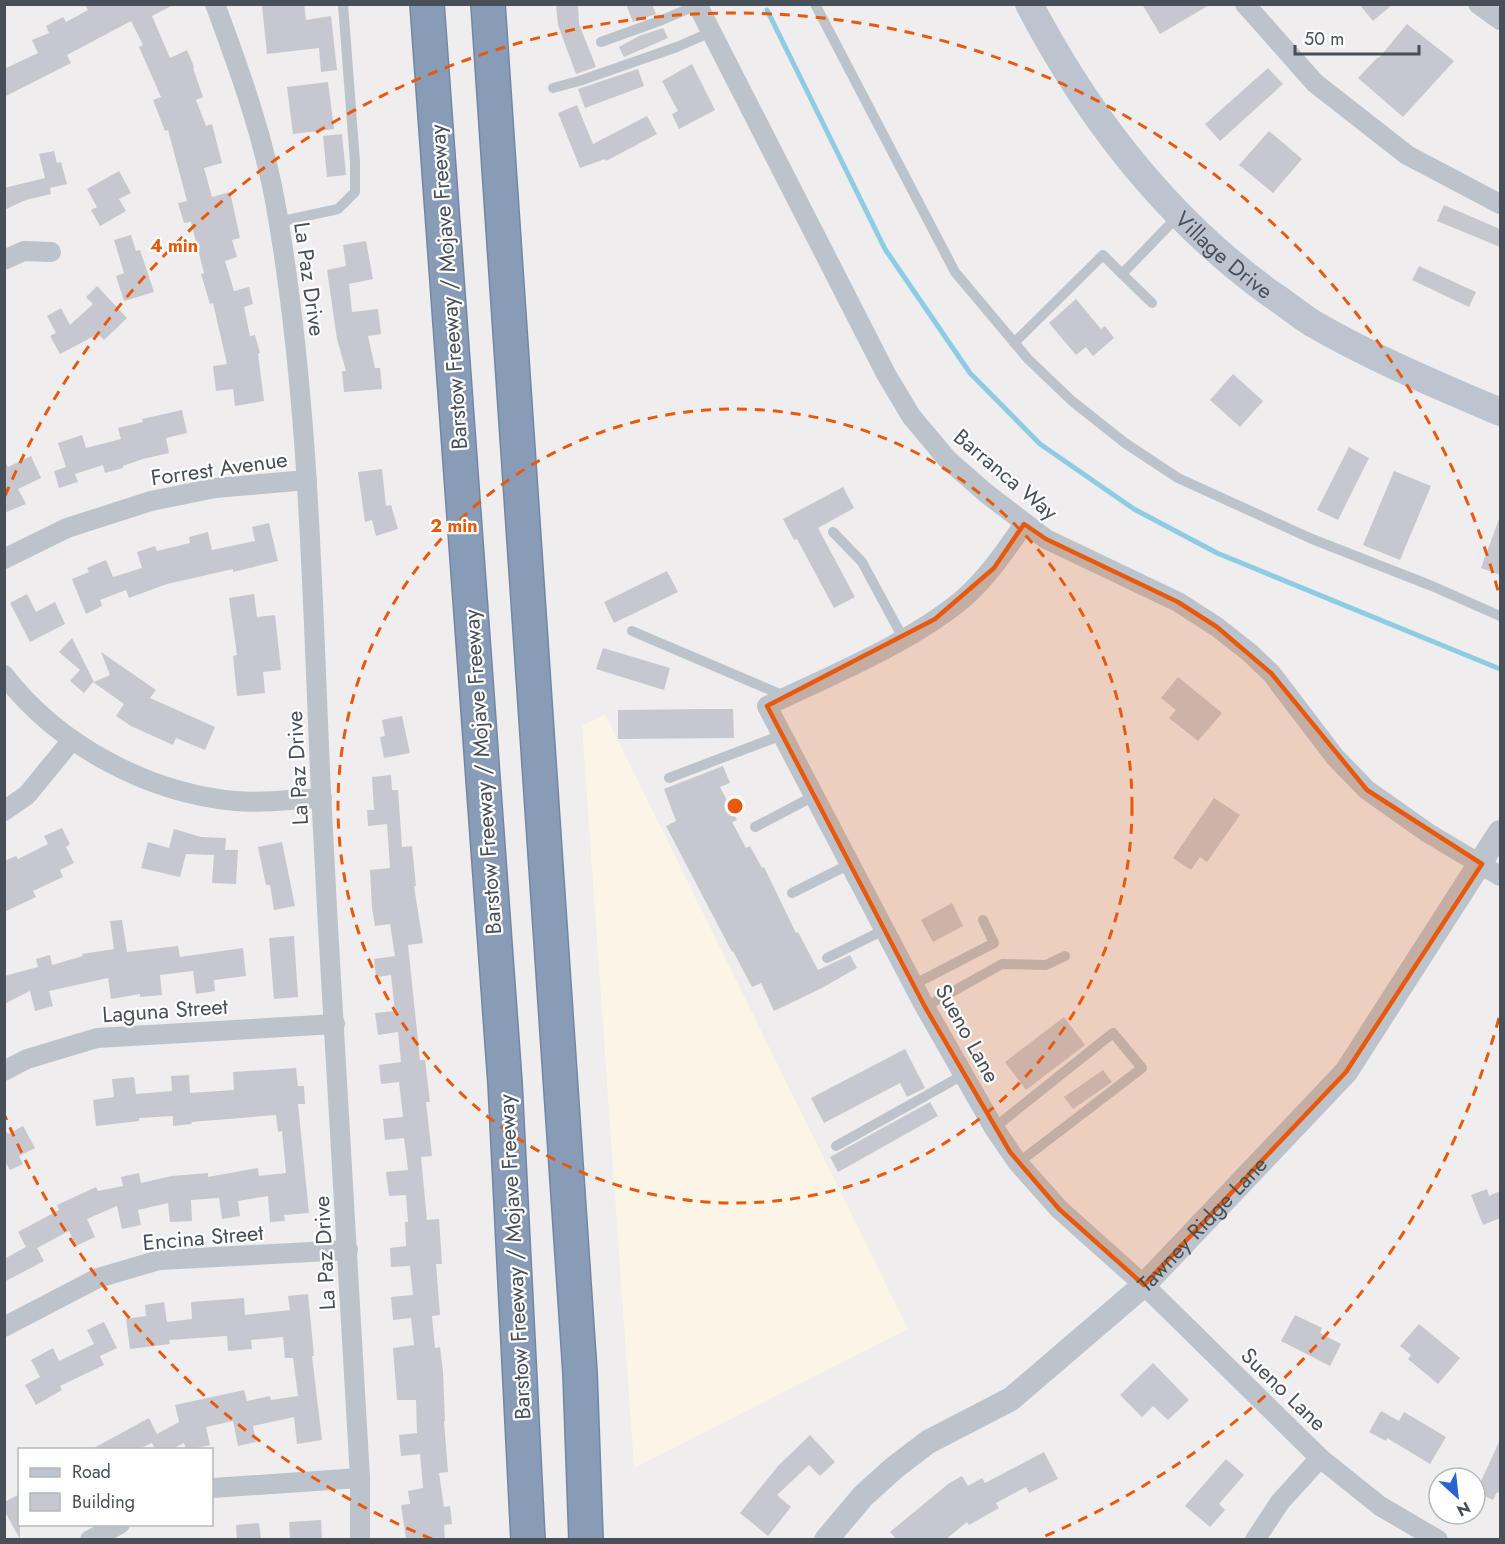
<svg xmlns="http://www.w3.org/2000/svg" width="1505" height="1544" viewBox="0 0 1505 1544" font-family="Jost,sans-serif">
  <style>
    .commercial { fill: #faf5e6 }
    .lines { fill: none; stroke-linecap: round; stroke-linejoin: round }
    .stream { stroke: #8ecce4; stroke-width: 5 }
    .building { fill: #c7c8cf }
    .motorway-casing { stroke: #7387a4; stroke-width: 36 }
    .service { stroke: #bcc3cb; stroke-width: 10 }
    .minor { stroke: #bcc3cb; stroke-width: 20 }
    .tertiary { stroke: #bcc3cb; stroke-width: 24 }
    .secondary { stroke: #bcc4cf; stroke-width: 28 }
    .motorway { stroke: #889cb8; stroke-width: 33 }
    .marked { fill: #e8590c; fill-opacity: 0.2; stroke: #e8590c; stroke-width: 4.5; stroke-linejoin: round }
    .ring { fill: none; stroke: #e8590c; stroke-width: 3; stroke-dasharray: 10 8 }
    .labels { text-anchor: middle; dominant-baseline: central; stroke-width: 4.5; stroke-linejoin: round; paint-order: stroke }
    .street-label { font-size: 22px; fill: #474f58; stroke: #fff }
    .centre { fill: #e8590c; stroke: #fff; stroke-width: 3 }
    .ring-label { font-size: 18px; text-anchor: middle; font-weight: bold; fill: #e8590c; stroke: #fff; stroke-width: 4.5; stroke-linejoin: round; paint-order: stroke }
  </style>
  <rect width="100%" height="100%" fill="#efeded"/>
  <path class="commercial" d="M605 714 908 1329 634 1468 582 726Z"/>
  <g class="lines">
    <path class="stream" d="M767 10 885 249 970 373 1040 444 1134 509 1217 553 1500 669"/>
  </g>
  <g class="building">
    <path d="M85 4H175L152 16 170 58 187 50 194 67 193 68 203 97 196 100 206 126 212 124 222 163 204 168 212 197 230 192 234 210 240 238 232 240 237 257 225 261 234 291 249 287 253 304 244 307 250 336 255 335 260 353 258 354 264 401 235 406 233 389 216 391 213 366 227 364 213 303 210 304 201 274 204 273 191 222 184 223 178 203 187 201 168 130 165 131 153 100 161 97 139 47 143 45 131 21 67 55 71 63 4 97V69L38 53 32 40 49 33 46 26 63 17 66 22 88 10Z"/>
    <path d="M276 4H304L306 20 331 16 337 70 321 72 319 48 267 54 262 6Z"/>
    <path d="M556 4H578L579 24 596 67 576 74 558 25Z"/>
    <path d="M626 4H652L656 14 633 22Z"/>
    <path d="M1142 4H1211L1160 34Z"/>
    <path d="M1359 4H1393L1373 21Z"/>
    <path d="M1407 24 1454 61 1403 117 1358 78 1378 57 1379 58Z"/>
    <path d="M663 28 668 38 624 57 619 47 639 36Z"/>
    <path d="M692 64 715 110 679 129 672 114 678 111 662 81Z"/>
    <path d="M1268 68 1283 84 1220 141 1205 124Z"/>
    <path d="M638 69 644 86 585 108 578 89Z"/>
    <path d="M328 82 334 129 293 134 287 87Z"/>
    <path d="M577 105 593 144 647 116 657 134 606 161 605 159 580 168 558 113Z"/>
    <path d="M1269 131 1302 159 1273 193 1239 165Z"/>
    <path d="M342 134 346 175 327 177 323 136Z"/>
    <path d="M54 151 57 163 61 162 67 184 50 188 51 194 26 200 4 210V188L45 178 39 154Z"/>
    <path d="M119 171 131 193 119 199 126 211 100 226 91 210 97 207 87 189Z"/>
    <path d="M1444 205 1500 229V247L1437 221Z"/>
    <path d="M131 235 136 251 140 250 154 292 124 301 116 276 124 273 114 240Z"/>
    <path d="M366 241 373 279 349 284 352 312 378 309 381 334 368 336 375 368H380L382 389 344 392 342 371H346L337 339 327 270 346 266 343 245Z"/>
    <path d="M1419 266 1476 292 1469 307 1412 280Z"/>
    <path d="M97 286 127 318 104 340 98 334 60 354 50 336 56 333 47 316 61 308 70 325 93 304 86 297Z"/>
    <path d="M1076 299 1101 329 1105 326 1114 338 1093 356 1086 347 1076 355 1049 323Z"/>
    <path d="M1233 374 1263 401 1240 427 1210 400Z"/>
    <path d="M182 410 187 433 166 438 169 453 143 459 123 466V468L105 473 103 465 75 474 78 482 59 488 54 471 66 467 58 443 82 435 86 448 121 439 118 428 143 422 142 419Z"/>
    <path d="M1349 447 1369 458 1338 520 1317 510Z"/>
    <path d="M31 456 41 478 18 489 26 504 4 513V460L8 467Z"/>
    <path d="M382 469 386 506 391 505 398 529 376 536 372 520 365 522 358 472Z"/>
    <path d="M1394 471 1431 486 1400 560 1363 545Z"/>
    <path d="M843 487 854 508 818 528 855 597 834 608 797 539 794 540 783 519Z"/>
    <path d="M1499 519H1500V575L1481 568Z"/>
    <path d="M269 523 278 561 233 572V569L167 584 129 598 126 590 100 600 102 606 86 614 72 579 89 572 87 568 106 560 113 577 142 568 137 552 155 546 157 551 190 543 189 537 208 532 212 550 255 541 252 527Z"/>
    <path d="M667 571 678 592 614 623 604 602Z"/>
    <path d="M27 594 36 612 55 602 65 624 30 642 10 603Z"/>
    <path d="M254 594 257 617 275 615 281 670 263 672 265 693 237 696 233 656 237 655 229 598Z"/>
    <path d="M72 638 94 682 110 675 101 652 156 690 150 698 215 727 205 750 176 738 173 745 131 726 116 716 124 704 93 682 84 693 70 681 80 670 59 652Z"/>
    <path d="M603 648 670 668 664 690 596 669Z"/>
    <path d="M1178 677 1222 713 1198 741 1169 718 1176 710 1161 698Z"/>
    <path d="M704 709H733L734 738 618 739V710Z"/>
    <path d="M402 716 410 753 384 758 380 737 385 736 382 720Z"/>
    <path d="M723 766 730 783 720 787 737 820 732 822 746 848 750 846 762 868 764 867 796 933 798 932 818 970 850 955 857 968 820 989 774 1011 761 983 752 987 733 951 732 952 666 826 676 821 664 789Z"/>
    <path d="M391 775 392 790H398L402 847 412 846 416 886H414L423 943 408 945 420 1060H425L430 1102H426L432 1156 421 1157 427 1220 439 1219 442 1264H436L440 1315 432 1316 435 1348 440 1347 443 1372 445 1421H444L448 1472 439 1473 444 1507 450 1506 452 1524 444 1525 445 1539H406L401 1505 410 1504 408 1491 423 1488 420 1454 401 1456 399 1435 417 1433 416 1400H397L393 1348 414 1345 411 1318 393 1320 391 1297 413 1295 410 1266 391 1267 390 1248 406 1246 405 1222H408L406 1195 389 1196 386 1172 408 1170 404 1138 385 1140 383 1119 403 1117 399 1082 381 1084 379 1065 401 1062 398 1032 378 1035 375 1013 395 1011 391 975 376 977 374 959 395 956 390 924 375 926 372 908 370 870 390 868 387 824 368 826 367 810H374L372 777Z"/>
    <path d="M1214 798 1240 815 1207 862 1200 857 1191 870 1173 858Z"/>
    <path d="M62 828 70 844 66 847 74 863 60 870 63 877 33 891 36 897 4 912V861L16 856 18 859 48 844 44 836Z"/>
    <path d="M174 829 201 837 226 838 225 850H238L236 884 212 883 214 855 186 854 180 877 141 868 148 842 169 848Z"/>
    <path d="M282 842 295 906 274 910 270 885H266L258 847Z"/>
    <path d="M952 903 963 926 933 942 921 920Z"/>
    <path d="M122 920 127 952 178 946 180 957 243 948 246 976 214 980 215 991 196 994 193 971 160 975 162 995 140 997V994L111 999 108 978 49 991 53 1006 35 1011 30 991 4 1004V976L38 967 36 959 50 955 52 965 83 956 82 954 114 949 110 921Z"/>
    <path d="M294 936 298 997 274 999 269 938Z"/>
    <path d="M1064 1017 1085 1045 1026 1090 1005 1062Z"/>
    <path d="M905 1049 925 1088 907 1097 900 1083 824 1123 811 1098Z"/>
    <path d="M296 1068 298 1086H304L305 1104H298L309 1213 284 1215 285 1221 270 1222 268 1196 238 1201 240 1216 222 1219 219 1198 191 1200 192 1221 170 1222 168 1203 138 1210 141 1225 122 1229 117 1206 87 1219 95 1237 76 1246 69 1231 37 1248 44 1261 4 1282V1259L26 1247 18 1232 59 1210 57 1205 96 1187 98 1191 123 1186 121 1177 139 1173 141 1183 172 1176 208 1173V1177L258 1168 259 1176 286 1173 282 1131 278 1132 276 1115 191 1122 192 1124 173 1126V1116L139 1118V1121L96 1126 93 1100 114 1097 112 1079 134 1077 136 1094 172 1091 171 1076 189 1075 190 1093 234 1090 233 1072Z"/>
    <path d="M1103 1070 1112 1082 1073 1109 1064 1097Z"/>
    <path d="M930 1102 938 1116 838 1172 830 1157Z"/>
    <path d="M23 1126 35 1148 19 1156 23 1164 10 1170 6 1163 4 1164V1128L8 1134Z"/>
    <path d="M1487 1189 1489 1196 1500 1191V1218L1483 1225 1471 1195Z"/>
    <path d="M308 1294 314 1356H312L322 1440 297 1444 294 1417 253 1426 256 1442 238 1446 233 1421 206 1427 210 1445 191 1449H186L184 1443 172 1449H155L152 1443 139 1449H92L149 1418 157 1434 179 1422 175 1405 244 1390 247 1401 270 1396 271 1400 298 1396 293 1358H285L283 1337 251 1340 252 1349 228 1351 227 1336 169 1340 170 1344 130 1349 126 1319 146 1316 145 1305 164 1302 167 1322 192 1319 191 1302 244 1298 245 1315 290 1310 288 1296Z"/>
    <path d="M1295 1315 1322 1328 1320 1333 1341 1344 1330 1366 1281 1341Z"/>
    <path d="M104 1322 117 1348 100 1356 104 1365 60 1386 62 1390 36 1405 25 1385 40 1377 31 1360 53 1348 59 1361 94 1344 87 1330Z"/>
    <path d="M1419 1324 1460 1358 1438 1384 1408 1359 1411 1355 1400 1346Z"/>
    <path d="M1153 1363 1189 1400 1168 1420 1153 1406 1142 1417 1120 1395Z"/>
    <path d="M1381 1411 1399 1421 1404 1412 1446 1437 1430 1464 1387 1438 1386 1441 1369 1432Z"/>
    <path d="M810 1435 835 1462 820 1476 809 1465 777 1495 791 1507 768 1536 740 1513 778 1466Z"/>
    <path d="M1500 1440V1493L1497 1492 1493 1500 1476 1492Z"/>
    <path d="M1044 1452 1058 1479 1029 1493 1026 1487 996 1503 999 1508 969 1525 967 1522 946 1539H896L890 1532 948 1484 962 1476 968 1486 982 1478 985 1483Z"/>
    <path d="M1226 1459 1244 1475 1219 1504 1225 1510 1210 1527 1185 1506Z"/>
    <path d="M20 1494V1539L4 1510V1502Z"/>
    <path d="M321 1520 322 1539H290L289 1522Z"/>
    <path d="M259 1523 261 1539H237L236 1525Z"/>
  </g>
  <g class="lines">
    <defs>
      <g id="motorway">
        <path d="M427 4 505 1083 528 1540"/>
        <path d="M488 4 580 1373 586 1540"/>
      </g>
    </defs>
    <use href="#motorway" class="motorway-casing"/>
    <g class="service">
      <path d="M815 4 955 272 1028 359 1072 401 1125 443 1178 478 1312 539 1432 586 1500 616"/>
      <path d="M601 42 662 20 697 5"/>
      <path d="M553 88 579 81 677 47 711 32"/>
      <path d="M278 222 338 209 355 192V162L343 4"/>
      <path d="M1122 274 1152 303"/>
      <path d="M1014 343 1103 255 1122 274 1179 215"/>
      <path d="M833 532 862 562 903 638"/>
      <path d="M632 631 787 697"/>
      <path d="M669 778 782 735"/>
      <path d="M755 827 814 796"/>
      <path d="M792 893 850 864"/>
      <path d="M827 958 884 930"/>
      <path d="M913 985 994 943 983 920"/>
      <path d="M925 1007 1002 964 1046 965 1065 956"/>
      <path d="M994 1128 1113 1033 1142 1068 1018 1163"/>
      <path d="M836 1146 963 1075"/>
    </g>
    <g class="minor">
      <path d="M215 4C240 71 265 141 277 212 310 403 312 599 321 792 332 1021 348 1250 360 1478V1540"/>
      <path d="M697 4 886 374 911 416 947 459 987 494 1046 539 1178 602 1217 627 1250 653 1271 673 1335 757 1367 790 1428 833 1500 876"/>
      <path d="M1245 4 1315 83 1407 155 1500 204"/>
      <path d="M1478 4 1500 20"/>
      <path d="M4 260 24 251 51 252"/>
      <path d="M1024 524C1006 550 988 577 964 598 911 643 829 676 767 706L925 1007 994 1128 1018 1163 1059 1209 1144 1285 1320 1458 1380 1506 1438 1540"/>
      <path d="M4 559 67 528 151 501 215 488 307 480"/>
      <path d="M4 675C58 745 148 793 235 801 263 804 294 799 322 798"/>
      <path d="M4 811 27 795 72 740"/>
      <path d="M4 1071 27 1059 97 1038 335 1024"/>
      <path d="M4 1327 98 1278 159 1260 348 1250"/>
      <path d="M212 1488 360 1478"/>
      <path d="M90 1540 120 1524"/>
      <path d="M1255 1540 1280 1502 1320 1458"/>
    </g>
    <path class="tertiary" id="s1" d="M826 1540 863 1496 894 1468 928 1442 1011 1399 1144 1285 1346 1072 1500 832"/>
    <path class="secondary" id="s2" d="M1029 4C1089 119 1166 218 1271 294 1285 303 1298 314 1312 323 1372 358 1437 385 1500 412"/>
    <use href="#motorway" class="motorway"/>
  </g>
  <path class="marked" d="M1024 524 1046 539 1178 602 1217 627 1271 673 1367 790 1482 864 1346 1072 1144 1285 1059 1209 1010 1152 925 1007 767 706 935 619 994 568Z"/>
  <g class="ring">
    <circle cx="735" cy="806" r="397"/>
    <path d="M1499 1018A793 793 0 0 1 1038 1539M432 1539A793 793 0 0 1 5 1116M5 496A793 793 0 0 1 1499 594"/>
  </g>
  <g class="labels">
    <g class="street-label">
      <text stroke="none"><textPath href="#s2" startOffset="320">Village Drive</textPath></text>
      <text transform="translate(310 279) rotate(82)">La Paz Drive</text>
      <text transform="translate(448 287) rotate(-94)">Barstow Freeway / Mojave Freeway</text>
      <text transform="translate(219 468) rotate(-8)">Forrest Avenue</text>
      <text transform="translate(1006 474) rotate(40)">Barranca Way</text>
      <text transform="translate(297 768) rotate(-93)">La Paz Drive</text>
      <text transform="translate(482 772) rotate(-94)">Barstow Freeway / Mojave Freeway</text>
      <text transform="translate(165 1010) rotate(-4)">Laguna Street</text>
      <text transform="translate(968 1033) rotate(61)">Sueno Lane</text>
      <text stroke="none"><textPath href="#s1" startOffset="495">Tawney Ridge Lane</textPath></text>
      <text transform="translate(203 1237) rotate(-5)">Encina Street</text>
      <text transform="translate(324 1253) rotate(-93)">La Paz Drive</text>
      <text transform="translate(514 1257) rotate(-93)">Barstow Freeway / Mojave Freeway</text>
      <text transform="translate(1284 1389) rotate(44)">Sueno Lane</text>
    </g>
  </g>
  <circle cx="735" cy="806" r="9" class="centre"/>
  <g class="ring-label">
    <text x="174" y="252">4 min</text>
    <text x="454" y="532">2 min</text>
  </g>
  <rect width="1505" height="1544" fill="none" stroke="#474f58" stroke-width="12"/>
  <rect x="18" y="1448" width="195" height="78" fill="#ffffff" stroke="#b5b9bc" stroke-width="1.5"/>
  <rect x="30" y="1468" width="30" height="9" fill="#bcc4cf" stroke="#b5b9bc" stroke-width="1.5"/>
  <text x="72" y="1478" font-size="18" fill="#474f58">Road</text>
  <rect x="30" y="1493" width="30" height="18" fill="#c7c8cf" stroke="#b5b9bc" stroke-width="1.5"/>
  <text x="72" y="1508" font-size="18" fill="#474f58">Building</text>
  <g transform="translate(1457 1496) rotate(153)"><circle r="28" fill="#ffffff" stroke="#b5b9bc" stroke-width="1.5"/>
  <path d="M0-4.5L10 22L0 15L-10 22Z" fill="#2764cf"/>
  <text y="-9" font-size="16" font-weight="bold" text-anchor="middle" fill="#474f58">N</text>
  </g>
  <path d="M1295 45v9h124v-9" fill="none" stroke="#474f58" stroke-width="3"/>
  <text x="1304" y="45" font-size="18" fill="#474f58" stroke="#ffffff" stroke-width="4.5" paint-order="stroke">50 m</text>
</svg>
